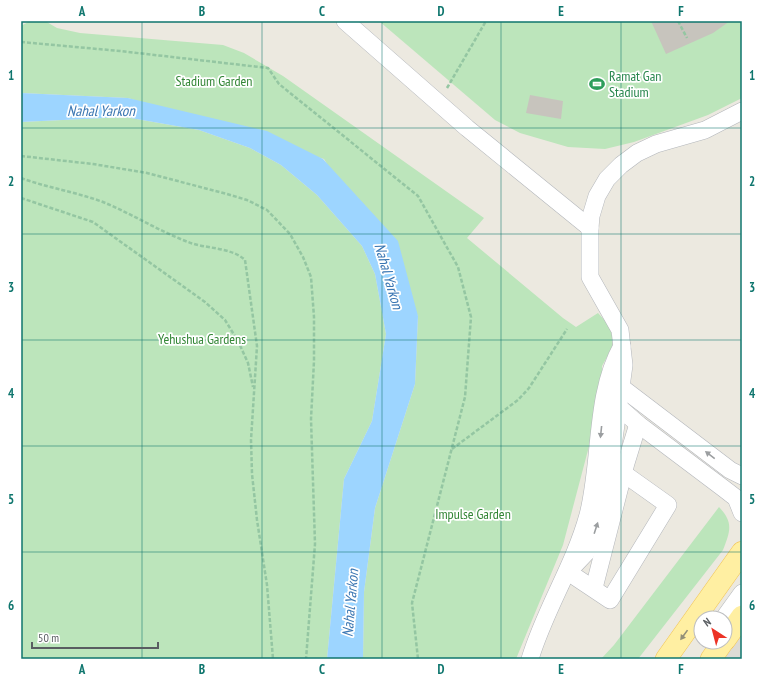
<svg xmlns="http://www.w3.org/2000/svg" width="763" height="680" viewBox="0 0 763 680" font-family="'PT Sans Narrow',sans-serif">
  <style>
    .industrial { fill: #dddbd5 }
    .green { fill: #bce5bb }
    .water { fill: #9dd5ff }
    .building { fill: #c7c4bd }
    .lines { fill: none; stroke-linecap: round; stroke-linejoin: round }
    .minor-casing { stroke: #b3b6bb; stroke-width: 18 }
    .major-casing { stroke: #f3c452; stroke-width: 22 }
    .path { stroke: #94c6a2; stroke-width: 2.5; stroke-dasharray: 4 2; stroke-linecap: butt }
    .minor { stroke: #fff; stroke-width: 17 }
    .major { stroke: #ffefa2; stroke-width: 21 }
    .oneway { fill: #9b9ea0 }
    .oneway2 { fill: #939078 }
    .grid { fill: none; stroke: #0f766e; stroke-width: 1; stroke-opacity: 0.55 }
    .labels { text-anchor: middle; dominant-baseline: central; stroke-width: 3.5; stroke-linejoin: round; paint-order: stroke }
    .leisure-label { font-size: 14px; fill: #27864d; stroke: #fff; text-anchor: start }
    .park-label { font-size: 14px; fill: #338636; stroke: #fff }
    .water-label { font-size: 15px; font-style: italic; fill: #3a76b2; stroke: #fff }
    .neatline { fill: none; stroke: #0f766e; stroke-width: 1.5 }
    .grid-label { font-size: 13px; text-anchor: middle; font-weight: bold; fill: #0f766e }
  </style>
  <rect width="100%" height="100%" fill="#ece9e0"/>
  <path class="industrial" d="M742 629V659H721Z"/>
  <g class="green">
    <path d="M30 21H45L57 28 80 33 223 45 244 53 283 76 484 218 467 238 563 318 576 327 598 313 609 325 613 339 612 348 602 366V397L563 545 516 659H363L364 592 375 508 415 384 418 316 324 159 128 98 21 93V26Z"/>
    <path d="M379 21H742V98L708 115 634 142 605 149 568 147 520 133 495 120Z"/>
    <path d="M125 117 199 130 250 148 281 165 317 195 362 246 375 274 386 334 372 421 344 479 327 659H21V122Z"/>
    <path d="M719 507C734 523 730 531 723 550L638 659H601L614 645Z"/>
  </g>
  <path class="water" d="M21 93 128 98 267 131 323 159 398 241 418 316 415 384 375 508 364 592 363 659H327L344 479 372 421 386 334 375 274 362 246 317 195 281 165 250 148 199 130 125 117 21 122Z"/>
  <g class="building">
    <path d="M651 21H730L713 33 666 54Z"/>
    <path d="M530 95 563 101 561 119 526 113Z"/>
  </g>
  <g class="lines">
    <defs>
      <g id="minor">
        <path d="M345 21 467 128 590 228"/>
        <path d="M621 387 730 470 742 476"/>
        <path d="M613 402 638 424 723 488 736 498 742 513"/>
        <path d="M568 572 586 553 597 528 609 476 624 365 620 330 590 277V228L591 216 597 196 607 179 621 165 637 153 656 144 705 130 742 111"/>
        <path d="M568 572 610 600 668 505 623 473"/>
        <path d="M594 588 626 463 638 424"/>
        <path d="M724 618 742 593"/>
        <path d="M530 659C545 609 574 566 588 515 602 460 594 396 622 346"/>
      </g>
      <g id="major">
        <path d="M725 640 742 616"/>
        <path d="M666 659 742 552"/>
        <path d="M711 659 723 642"/>
      </g>
    </defs>
    <use href="#minor" class="minor-casing"/>
    <use href="#major" class="major-casing"/>
    <g class="path">
      <path d="M678 21 687 38"/>
      <path d="M21 42 120 51 268 68 279 84 418 196 458 267 471 317 465 397 412 603 418 659"/>
      <path d="M447 88 486 21"/>
      <path d="M21 156 93 164 147 173 227 194 247 200 267 210 290 234 303 257 311 277 314 317V361L311 419 315 544 306 659"/>
      <path d="M21 178C48 188 76 192 103 202 132 214 159 231 188 242 206 249 231 247 245 260L257 346 251 440 252 474 257 520 267 585 273 659"/>
      <path d="M21 198 93 222 205 302 225 320 238 341 248 363 253 387"/>
      <path d="M452 449 518 400 529 388 567 329"/>
    </g>
    <use href="#minor" class="minor"/>
    <use href="#major" class="major"/>
  </g>
  <defs><path id="oneway-solid" d="M-6-.8H1V-3.2L6.5 0L1 3.2V.8H-6Z"/></defs>
  <g class="oneway">
    <use href="#oneway-solid" transform="translate(601 432) rotate(96)"/>
    <use href="#oneway-solid" transform="translate(710 455) rotate(-142)"/>
    <use href="#oneway-solid" transform="translate(596 528) rotate(-72)"/>
  </g>
  <use class="oneway2" href="#oneway-solid" transform="translate(684 635) rotate(126)"/>
  <path class="grid" d="M142 21V659M262 21V659M382 21V659M501 21V659M621 21V659M21 128H742M21 234H742M21 340H742M21 446H742M21 552H742"/>
  <defs>
    <symbol id="stadium-bare" viewBox="-9 -9 18 18"><path d="M0-5a6.5 5 0 1 0 0 10a6.5 5 0 1 0 0-10ZM-3.5-1.8h7v3.6h-7Z" fill="#2e9e5b" stroke="#fff" stroke-width="2.5" paint-order="stroke"/></symbol>
  </defs>
  <g fill-rule="evenodd">
    <use href="#stadium-bare" x="586" y="73" width="22" height="22"/>
  </g>
  <g class="labels">
    <g class="leisure-label">
      <text x="609" y="76">Ramat Gan<tspan x="609" dy="16">Stadium</tspan></text>
    </g>
    <g class="park-label">
      <text x="214" y="81">Stadium Garden</text>
      <text x="202" y="339">Yehushua Gardens</text>
      <text x="473" y="514">Impulse Garden</text>
    </g>
    <g class="water-label">
      <text x="101" y="110">Nahal Yarkon</text>
      <text transform="translate(389 276) rotate(74)">Nahal Yarkon</text>
      <text transform="translate(350 603) rotate(-85)">Nahal Yarkon</text>
    </g>
  </g>
  <rect width="763" height="680" fill="none" stroke="#ffffff" stroke-width="44"/>
  <g transform="translate(713 630) rotate(324)"><circle r="19" fill="#ffffff" stroke="#bdbec0"/>
  <path d="M0-3L7 15L0 10L-7 15Z" fill="#ec3326"/>
  <text y="-6" font-size="11" font-weight="bold" text-anchor="middle" fill="#595d61">N</text>
  </g>
  <path d="M32 642v6h126v-6" fill="none" stroke="#595d61" stroke-width="2"/>
  <text x="38" y="642" font-size="12" fill="#595d61" stroke="#ffffff" stroke-width="3" paint-order="stroke">50 m</text>
  <rect x="22" y="22" width="719" height="636" class="neatline"/>
  <g class="grid-label">
    <text x="82" y="16">A</text>
    <text x="202" y="16">B</text>
    <text x="322" y="16">C</text>
    <text x="441" y="16">D</text>
    <text x="561" y="16">E</text>
    <text x="681" y="16">F</text>
    <text x="11" y="80">1</text>
    <text x="752" y="80">1</text>
    <text x="11" y="186">2</text>
    <text x="752" y="186">2</text>
    <text x="11" y="292">3</text>
    <text x="752" y="292">3</text>
    <text x="11" y="398">4</text>
    <text x="752" y="398">4</text>
    <text x="11" y="504">5</text>
    <text x="752" y="504">5</text>
    <text x="11" y="610">6</text>
    <text x="752" y="610">6</text>
    <text x="82" y="674">A</text>
    <text x="202" y="674">B</text>
    <text x="322" y="674">C</text>
    <text x="441" y="674">D</text>
    <text x="561" y="674">E</text>
    <text x="681" y="674">F</text>
  </g>
</svg>
